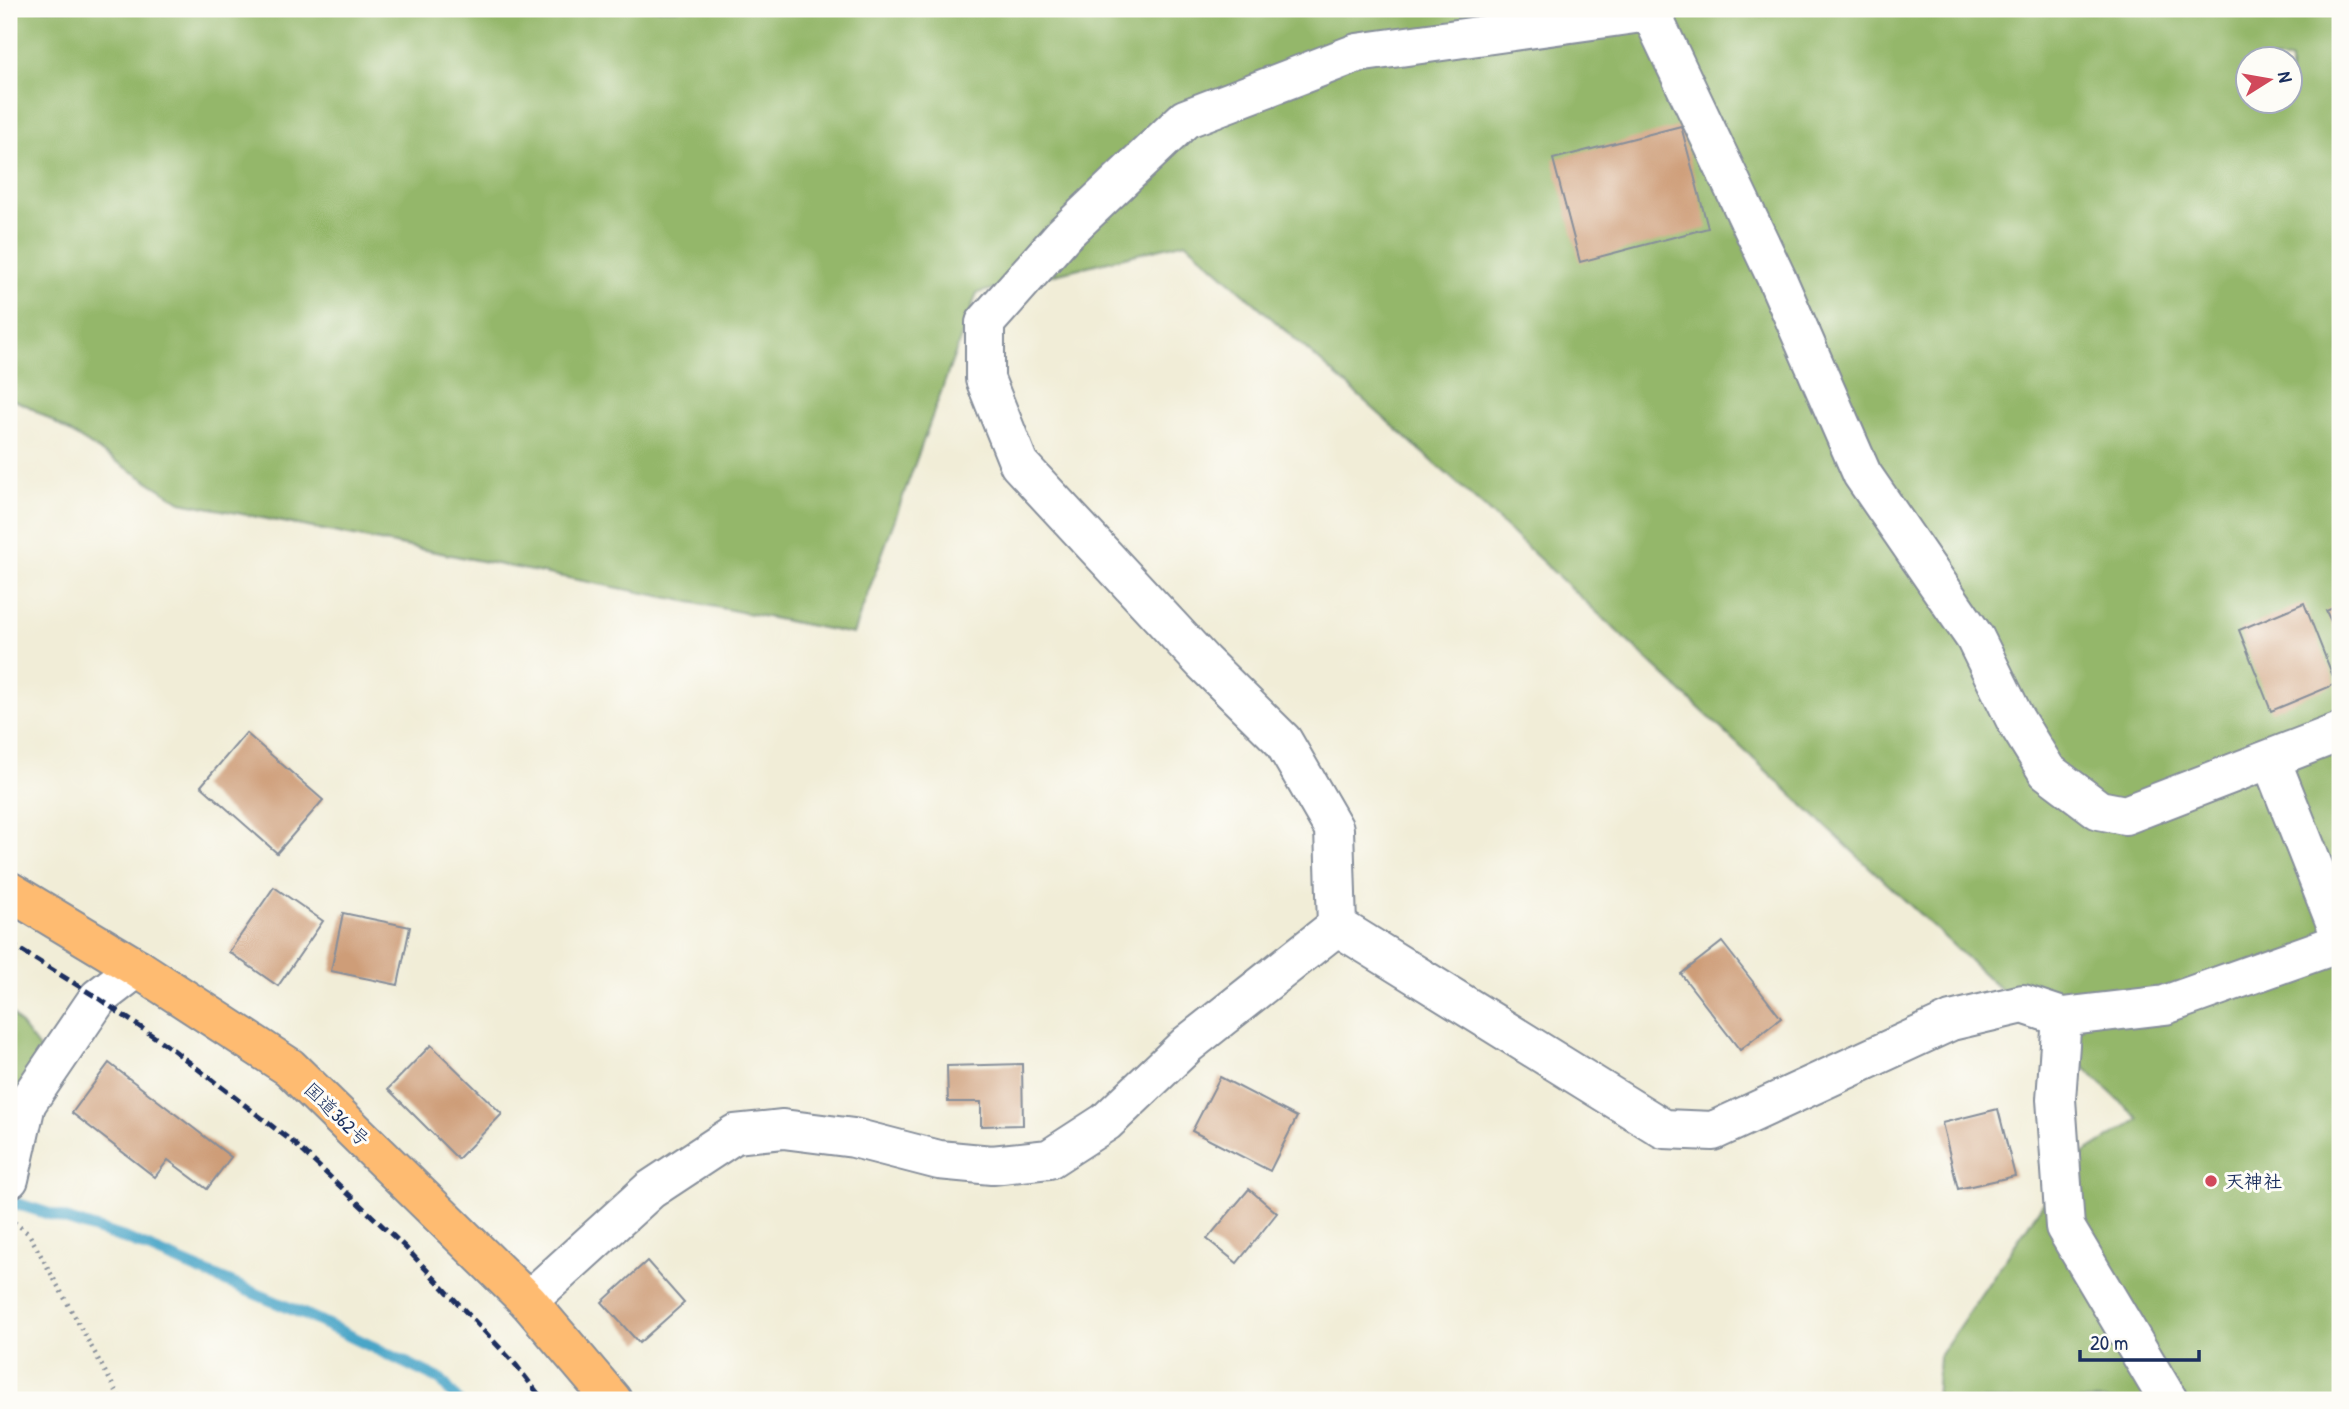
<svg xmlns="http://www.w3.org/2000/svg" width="2349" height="1409" viewBox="0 0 2349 1409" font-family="'Patrick Hand','Klee One',sans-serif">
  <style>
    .forest { fill: #94b76b; stroke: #587364; stroke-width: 2; fill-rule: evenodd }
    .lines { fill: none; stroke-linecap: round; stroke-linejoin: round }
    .stream { stroke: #49a5c7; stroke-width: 12 }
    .building { fill: #ce9d78 }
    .minor-casing { stroke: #868e9a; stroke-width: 42 }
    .trunk-casing { stroke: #868e9a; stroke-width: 42 }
    .path { stroke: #868e9a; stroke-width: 4.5; stroke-dasharray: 2 5; stroke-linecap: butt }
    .minor { stroke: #fff; stroke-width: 38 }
    .trunk { stroke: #febb71; stroke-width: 38 }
    .rail { stroke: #1b2f5e; stroke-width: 5; stroke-dasharray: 10 5; stroke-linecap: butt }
    .poi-dot { fill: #d1495b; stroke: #fdfcf7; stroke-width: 2.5 }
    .labels { text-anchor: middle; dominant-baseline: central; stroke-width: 6; stroke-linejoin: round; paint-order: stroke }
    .street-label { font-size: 19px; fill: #1b2f5e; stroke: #fdfcf7 }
    .poi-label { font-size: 19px; font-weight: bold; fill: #1b2f5e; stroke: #fdfcf7; text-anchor: start }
  </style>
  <rect width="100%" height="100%" fill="#fdfcf7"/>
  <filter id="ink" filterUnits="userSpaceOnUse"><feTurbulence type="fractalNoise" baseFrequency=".0143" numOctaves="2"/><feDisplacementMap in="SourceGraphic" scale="14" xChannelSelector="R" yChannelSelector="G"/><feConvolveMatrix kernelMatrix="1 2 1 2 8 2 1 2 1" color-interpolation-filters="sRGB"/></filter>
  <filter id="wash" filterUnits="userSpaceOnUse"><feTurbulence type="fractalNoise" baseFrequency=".00686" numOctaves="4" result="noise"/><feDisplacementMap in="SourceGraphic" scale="28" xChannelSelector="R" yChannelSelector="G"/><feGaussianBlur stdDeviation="1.57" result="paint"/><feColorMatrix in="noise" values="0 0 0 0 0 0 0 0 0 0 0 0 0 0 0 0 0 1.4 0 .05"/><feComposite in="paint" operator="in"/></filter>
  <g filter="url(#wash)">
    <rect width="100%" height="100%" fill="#f1edd7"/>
    <g class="forest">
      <path d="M9 9H2340V1400H1936L1939 1356 2072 1161 2139 1119 1485 508 1186 242 977 293 853 634 181 502 28 406 9 398ZM2248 60H2290V102H2248Z"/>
      <path d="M9 1009 40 1050 9 1119Z"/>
    </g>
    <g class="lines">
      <path class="stream" d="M9 1201 127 1239 313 1318 441 1380 457 1400"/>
    </g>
    <g id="blocks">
      <g class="building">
        <path d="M1681 126 1708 228 1580 262 1553 159Z"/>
        <path d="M2304 603 2336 684 2271 711 2239 630Z"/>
        <path d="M2340 605V640L2326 611Z"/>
        <path d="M246 733 323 800 277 853 201 786Z"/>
        <path d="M274 887 323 921 278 986 229 952Z"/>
        <path d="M343 913 410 927 398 985 331 971Z"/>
        <path d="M1722 942 1781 1018 1740 1050 1681 974Z"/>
        <path d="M431 1045 502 1114 458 1159 388 1089Z"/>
        <path d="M109 1063 231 1157 207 1189 168 1160 155 1177 72 1113Z"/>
        <path d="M1022 1064 1023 1125 981 1126V1102H948L947 1066Z"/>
        <path d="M1220 1077 1297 1117 1270 1171 1192 1131Z"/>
        <path d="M1998 1109 2015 1176 1958 1189 1942 1123Z"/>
        <path d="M1249 1189 1277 1213 1237 1263 1207 1239Z"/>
        <path d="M647 1261 684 1303 639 1343 602 1302Z"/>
      </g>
    </g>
  </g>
  <g filter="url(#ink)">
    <use href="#blocks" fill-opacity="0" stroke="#868e9a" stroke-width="2"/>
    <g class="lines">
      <defs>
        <g id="minor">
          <path d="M1649 9 1777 279 1862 474 1975 638 2015 719 2047 771 2099 810 2125 815 2340 732"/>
          <path d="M2271 760 2340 934"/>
          <path d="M1337 926 1334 829 1283 741 1203 662 1019 464 985 379V323L1063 235 1185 119 1357 53 1649 12"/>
          <path d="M1337 926 1664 1129 1713 1131 1951 1021 2023 1004 2062 1017 2165 1005 2340 943"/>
          <path d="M2062 1017 2056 1099 2065 1227 2168 1400"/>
          <path d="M9 1122 26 1104 98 998 137 968"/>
          <path d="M9 1179 26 1104"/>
          <path d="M528 1301 650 1190 735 1134 783 1129 854 1138 939 1160 992 1165 1049 1159 1106 1122 1188 1044 1337 926"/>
        </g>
        <path id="trunk" d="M9 891 137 968 289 1067 528 1301 612 1400"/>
      </defs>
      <use href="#minor" class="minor-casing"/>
      <use href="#trunk" class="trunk-casing"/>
      <path class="path" d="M9 1218 29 1234 121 1400"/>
      <use href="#minor" class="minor"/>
      <use href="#trunk" class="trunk"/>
      <path class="rail" d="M9 943 98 998 172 1049 294 1143 405 1247 516 1365 543 1400"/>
    </g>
  </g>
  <circle class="poi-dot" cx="2211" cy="1181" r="7"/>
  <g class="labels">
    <g class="street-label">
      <text transform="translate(337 1114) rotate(44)">国道362号</text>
    </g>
    <g class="poi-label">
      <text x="2225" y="1181">天神社</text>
    </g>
  </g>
  <rect width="2349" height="1409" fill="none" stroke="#fdfcf7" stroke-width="35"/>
  <g transform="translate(2269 80) rotate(79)"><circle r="33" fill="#fdfcf7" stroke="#a3aaba" stroke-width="2"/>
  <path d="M0-5L12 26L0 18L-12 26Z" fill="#d1495b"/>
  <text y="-10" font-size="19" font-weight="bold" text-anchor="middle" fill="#1b2f5e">N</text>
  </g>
  <path d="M2080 1350v10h119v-10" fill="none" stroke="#1b2f5e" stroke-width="3.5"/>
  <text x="2090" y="1350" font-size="21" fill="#1b2f5e" stroke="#fdfcf7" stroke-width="5" paint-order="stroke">20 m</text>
</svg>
